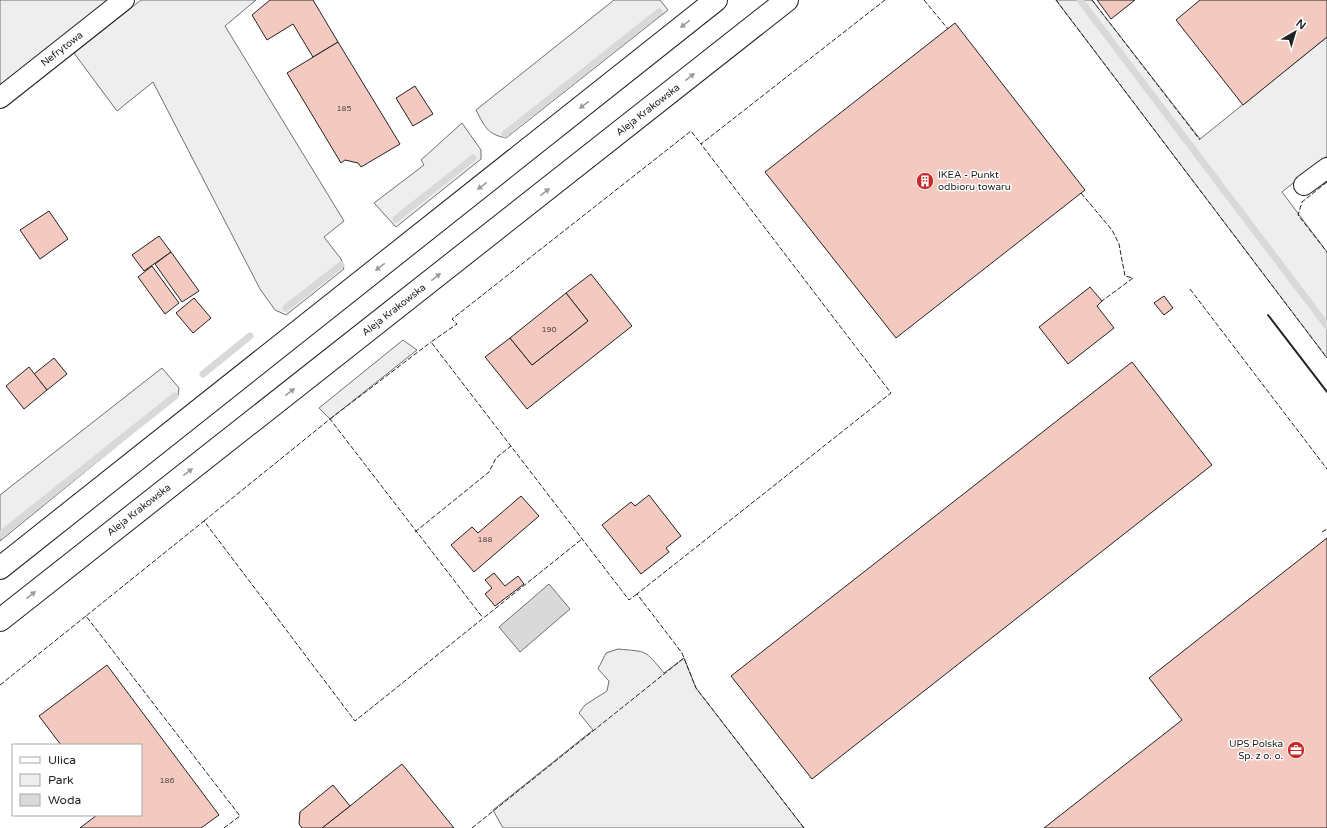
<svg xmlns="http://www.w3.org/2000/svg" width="1327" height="828" viewBox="0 0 1327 828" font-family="'Varela Round',sans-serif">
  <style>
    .green { fill: #eee; stroke: #6f6f6f }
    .water { fill: #d9d9d9; stroke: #6f6f6f }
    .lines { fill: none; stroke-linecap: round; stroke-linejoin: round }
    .stream { stroke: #d9d9d9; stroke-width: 7 }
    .building { fill: #f3c9c0; stroke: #222 }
    .minor-casing { stroke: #222; stroke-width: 22 }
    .primary-casing { stroke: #222; stroke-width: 24 }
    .minor { stroke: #fff; stroke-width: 20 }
    .primary { stroke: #fff; stroke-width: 22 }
    .fence { stroke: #222; stroke-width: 1; stroke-dasharray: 5 2; stroke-linecap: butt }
    .wall { stroke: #222; stroke-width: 2 }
    .oneway { fill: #9c9c9c }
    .labels { text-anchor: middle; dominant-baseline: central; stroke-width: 3; stroke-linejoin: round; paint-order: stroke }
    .number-label { font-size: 8px; fill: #564c4a }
    .street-label { font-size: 10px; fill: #222; stroke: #fff }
    .poi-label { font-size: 10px; fill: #222; stroke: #fff; text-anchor: start }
  </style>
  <rect width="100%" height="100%" fill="#fff"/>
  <g class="green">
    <path d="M0 0H110L0 87Z"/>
    <path d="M141 0H256L225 26 344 221 324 237 341 259 344 269 286 315 275 310 260 289 153 82 117 111 74 53Z"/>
    <path d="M614 0H660L668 10 506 138C487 134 485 127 476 110Z"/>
    <path d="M1056 0H1092L1200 139 1327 37V156L1282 192 1327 252V358Z"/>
    <path d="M462 123 481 150V159L396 227 374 203 424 165 421 160Z"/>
    <path d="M403 340 417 350 330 419 319 408Z"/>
    <path d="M162 368 179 388 178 396 0 541V495Z"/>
    <path d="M618 649C648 652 644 649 664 673L684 658 696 688 804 828H503L493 810 593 730 579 713 585 705 607 691 609 681 598 669 606 653Z"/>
  </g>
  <path class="water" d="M549 584 570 609 520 652 499 627Z"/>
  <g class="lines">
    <g class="stream">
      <path d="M1080 0 1327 326"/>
      <path d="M505 134 659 12"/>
      <path d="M396 219 473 158"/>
      <path d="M286 308 341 265"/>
      <path d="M203 374 250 336"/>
      <path d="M0 535 175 396"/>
    </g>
  </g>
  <g class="building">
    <path d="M270 0H313L338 42 313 57 293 24 267 40 252 15Z"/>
    <path d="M1097 0H1135L1111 19Z"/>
    <path d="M1200 0H1327V37L1243 105 1176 20Z"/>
    <path d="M955 23 1085 190 896 338 765 172Z"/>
    <path d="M338 42 400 144 361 167 358 163 345 160 341 163 287 73Z"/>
    <path d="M415 86 433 114 413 126 396 98Z"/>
    <path d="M49 211 68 239 40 259 20 230Z"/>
    <path d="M159 236 171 252 144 271 132 255Z"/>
    <path d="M171 252 199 291 182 302 155 264Z"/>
    <path d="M152 266 179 303 165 314 138 277Z"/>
    <path d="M591 274 632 326 527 409 485 357 510 338 532 365 588 321 566 293Z"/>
    <path d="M1090 287 1102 301 1097 306 1114 328 1068 364 1039 327Z"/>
    <path d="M566 293 588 321 532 365 510 338Z"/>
    <path d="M1164 296 1173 308 1164 315 1154 303Z"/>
    <path d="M194 298 211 318 193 333 176 313Z"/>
    <path d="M54 358 67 374 47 390 34 374Z"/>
    <path d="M1132 362 1212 465 812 779 731 676Z"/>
    <path d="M29 367 47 390 24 409 6 386Z"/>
    <path d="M649 495 681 536 666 548 669 552 641 574 602 525 631 502 635 506Z"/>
    <path d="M521 496 539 516 474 572 451 545 472 527 478 533Z"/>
    <path d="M1327 538V828H1044L1182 720 1149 678Z"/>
    <path d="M494 573 505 586 518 576 524 584 495 606 485 594 492 588 485 580Z"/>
    <path d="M107 665 219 815 201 828H80L97 815H141V745H61L39 716Z"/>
    <path d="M402 764 454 828H322L350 806Z"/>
    <path d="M333 785 350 806 322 828H302L299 824 300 812Z"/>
  </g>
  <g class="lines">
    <defs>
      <g id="minor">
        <path d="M0 98 124 0"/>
        <path d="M1304 185 1327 168"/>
      </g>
      <g id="primary">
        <path d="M0 568 716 0"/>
        <path d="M0 620 787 0"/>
      </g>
    </defs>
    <use href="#minor" class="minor-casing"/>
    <use href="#primary" class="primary-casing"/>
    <use href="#minor" class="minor"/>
    <use href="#primary" class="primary"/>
    <g class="fence">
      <path d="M924 0 948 29"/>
      <path d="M1056 0 1327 358"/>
      <path d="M1092 0 1200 140"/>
      <path d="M1327 182 1302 202 1298 215 1327 252"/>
      <path d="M1081 193 1112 230 1119 244 1125 276 1133 278 1102 301"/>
      <path d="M1190 289 1327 469"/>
      <path d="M330 419 431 342"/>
      <path d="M204 521 330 419 483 618"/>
      <path d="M415 532 489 472 496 458 511 446"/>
      <path d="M1322 532 1327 529"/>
      <path d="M637 594 629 600 431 342 457 324 452 319 691 131 701 144"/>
      <path d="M0 685 86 616"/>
      <path d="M224 828 240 816 86 616 204 521 355 721 582 539"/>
      <path d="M472 828 684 658"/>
      <path d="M804 828 696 688 682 653 637 594 891 393 701 144 885 0"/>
    </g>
    <path class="wall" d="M1268 315 1327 392"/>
  </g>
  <defs><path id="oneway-solid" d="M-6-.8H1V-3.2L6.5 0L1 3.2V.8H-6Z"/></defs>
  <g class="oneway">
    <use href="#oneway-solid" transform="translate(685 24) rotate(142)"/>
    <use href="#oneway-solid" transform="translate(690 77) rotate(-38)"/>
    <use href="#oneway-solid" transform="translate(584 105) rotate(142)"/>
    <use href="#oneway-solid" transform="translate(482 186) rotate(142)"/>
    <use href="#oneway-solid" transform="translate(545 192) rotate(-38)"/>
    <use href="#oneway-solid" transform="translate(380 267) rotate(142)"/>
    <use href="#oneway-solid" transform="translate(436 277) rotate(-38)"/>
    <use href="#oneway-solid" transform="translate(290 392) rotate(-38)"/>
    <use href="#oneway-solid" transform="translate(188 472) rotate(-38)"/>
    <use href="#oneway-solid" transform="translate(31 595) rotate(-38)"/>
  </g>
  <defs>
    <symbol id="building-disc" viewBox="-11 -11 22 22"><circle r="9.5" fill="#c62828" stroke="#fff"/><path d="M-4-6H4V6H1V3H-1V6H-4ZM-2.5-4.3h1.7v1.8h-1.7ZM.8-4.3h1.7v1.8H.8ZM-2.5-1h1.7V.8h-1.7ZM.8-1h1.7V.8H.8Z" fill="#fff"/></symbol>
    <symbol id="office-disc" viewBox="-11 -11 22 22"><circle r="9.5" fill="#c62828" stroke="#fff"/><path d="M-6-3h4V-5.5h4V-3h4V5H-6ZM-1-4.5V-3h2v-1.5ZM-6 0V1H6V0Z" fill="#fff"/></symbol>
  </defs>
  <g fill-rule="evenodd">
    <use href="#building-disc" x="915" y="171" width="20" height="20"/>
    <use href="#office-disc" x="1286" y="740" width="20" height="20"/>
  </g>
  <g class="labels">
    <g class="number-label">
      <text x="344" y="108">185</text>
      <text x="549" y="329">190</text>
      <text x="485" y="539">188</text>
      <text x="167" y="780">186</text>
    </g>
    <g class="street-label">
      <text transform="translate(62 49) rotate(-38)">Nefrytowa</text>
      <text transform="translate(648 110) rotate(-38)">Aleja Krakowska</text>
      <text transform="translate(394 310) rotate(-38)">Aleja Krakowska</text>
      <text transform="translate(139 510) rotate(-38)">Aleja Krakowska</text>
    </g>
    <g class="poi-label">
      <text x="938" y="175">IKEA - Punkt<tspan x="938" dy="12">odbioru towaru</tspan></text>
      <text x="1283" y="744" text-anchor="end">UPS Polska<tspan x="1283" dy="12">Sp. z o. o.</tspan></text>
    </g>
  </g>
  <rect x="12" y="744" width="130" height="72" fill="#ffffff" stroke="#a7a7a7"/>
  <rect x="20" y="757" width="20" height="6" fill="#ffffff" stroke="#a7a7a7"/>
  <text x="48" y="764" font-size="12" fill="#222222">Ulica</text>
  <rect x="20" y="774" width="20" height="12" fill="#eeeeee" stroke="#a7a7a7"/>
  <text x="48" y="784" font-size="12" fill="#222222">Park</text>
  <rect x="20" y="794" width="20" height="12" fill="#d9d9d9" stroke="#a7a7a7"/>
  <text x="48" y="804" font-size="12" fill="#222222">Woda</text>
  <g transform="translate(1295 32) rotate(38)" stroke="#ffffff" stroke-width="3" paint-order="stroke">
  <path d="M0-3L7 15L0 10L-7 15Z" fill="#222222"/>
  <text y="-6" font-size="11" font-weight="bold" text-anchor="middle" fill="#222222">N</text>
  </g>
</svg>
